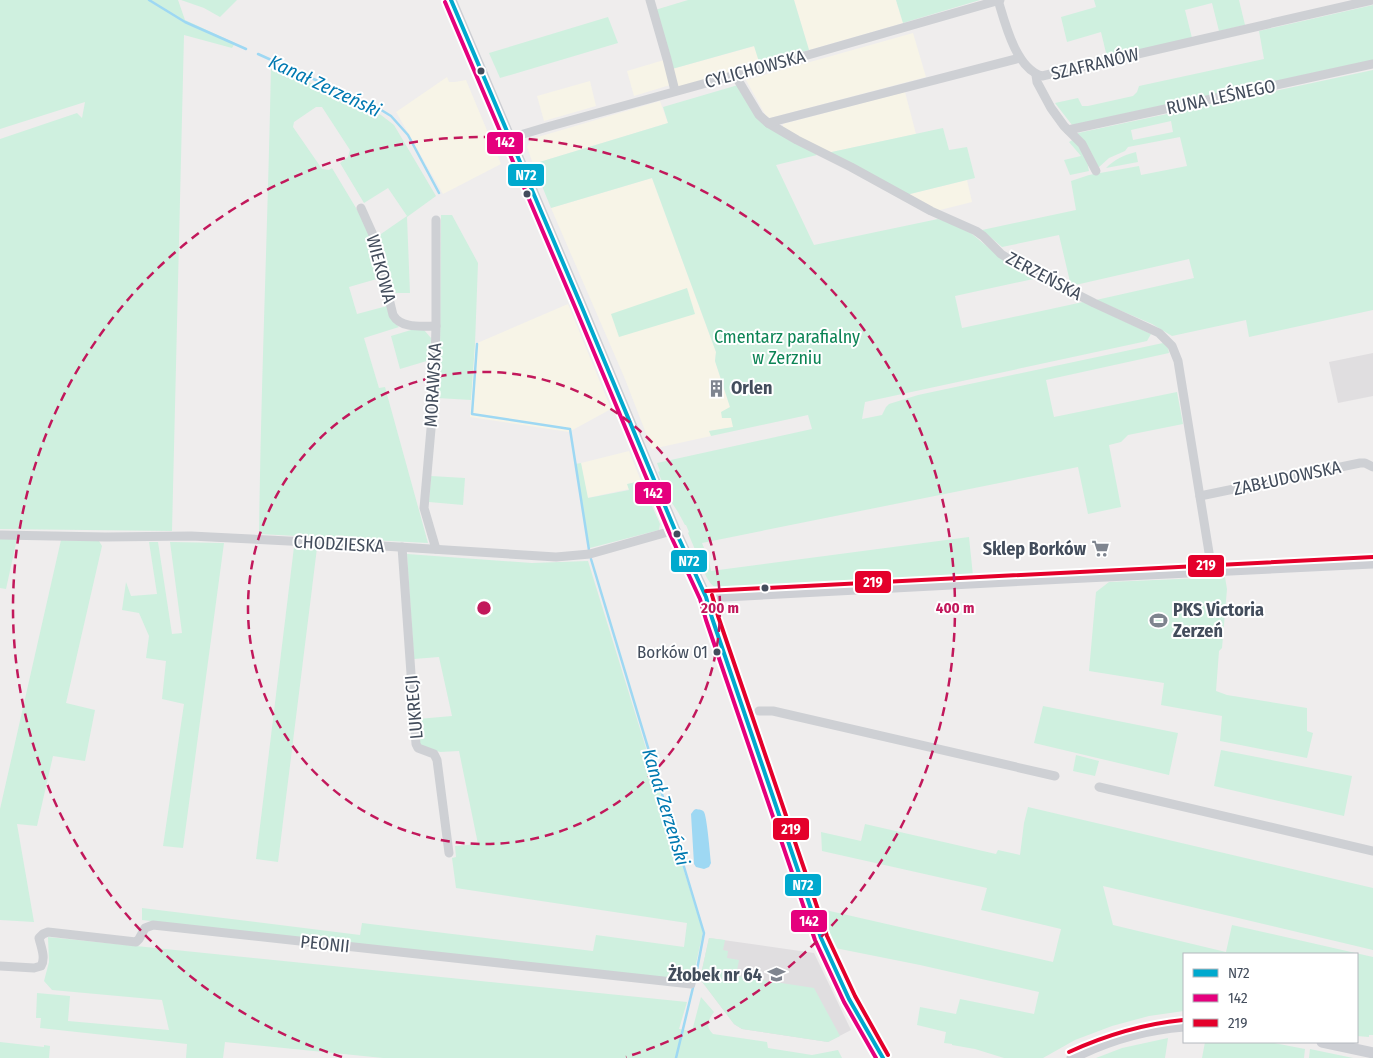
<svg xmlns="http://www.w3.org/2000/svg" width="1373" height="1058" viewBox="0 0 1373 1058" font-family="'Fira Sans Condensed',sans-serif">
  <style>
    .commercial { fill: #f7f4e7 }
    .education { fill: #e0dee0 }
    .green { fill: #cff0df; fill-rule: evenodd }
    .water { fill: #9ed8f3 }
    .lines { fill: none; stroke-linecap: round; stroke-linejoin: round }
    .stream { stroke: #9ed8f3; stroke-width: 2.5 }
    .street { stroke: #ced0d4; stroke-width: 9 }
    .secondary { stroke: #cdcfd4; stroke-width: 11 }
    .bus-1-casing { stroke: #fff; stroke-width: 8 }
    .bus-2-casing { stroke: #fff; stroke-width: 8 }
    .bus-3-casing { stroke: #fff; stroke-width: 8 }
    .bus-1 { stroke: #00a9ce; stroke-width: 4 }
    .bus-2 { stroke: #e5007d; stroke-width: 4 }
    .bus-3 { stroke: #e4002b; stroke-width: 4 }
    .ring { fill: none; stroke: #c2185b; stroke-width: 2.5; stroke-dasharray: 9 6 }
    .bus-dot { fill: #434d5c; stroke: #fff; stroke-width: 2 }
    .labels { text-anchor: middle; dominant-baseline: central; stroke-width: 4; stroke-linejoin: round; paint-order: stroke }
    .bus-label { font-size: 17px; fill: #434d5c; stroke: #fff; text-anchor: end }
    .street-label { font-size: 18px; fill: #434d5c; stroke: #fff }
    .park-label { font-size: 18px; fill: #0c8455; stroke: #fff }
    .poi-label { font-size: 18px; font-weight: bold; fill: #434d5c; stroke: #fff; text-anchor: start }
    .water-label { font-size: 19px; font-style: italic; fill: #0079b1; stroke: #fff }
    .centre { fill: #c2185b; stroke: #fff; stroke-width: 2.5 }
    .ring-label { font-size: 15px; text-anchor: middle; font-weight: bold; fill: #c2185b; stroke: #fff; stroke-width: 4; stroke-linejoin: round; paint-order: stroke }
    .line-badge { stroke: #fff; stroke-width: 2 }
    .badge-label { font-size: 14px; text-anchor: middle; font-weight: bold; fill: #fff }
  </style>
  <rect width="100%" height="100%" fill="#efeded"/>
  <g class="commercial">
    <path d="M794 0H896L903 23 809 50Z"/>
    <path d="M913 33 926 77 770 118 766 116 746 80Z"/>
    <path d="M755 46 760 65 677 88 672 69Z"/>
    <path d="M664 60 670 85 634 96 627 71Z"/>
    <path d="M447 77 449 82H455L466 80 501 164 443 194 396 112Z"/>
    <path d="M590 81 596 106 544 121 537 96Z"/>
    <path d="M905 92 916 134 827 153 783 127V124Z"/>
    <path d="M660 101 668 123 533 164 527 147 531 139Z"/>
    <path d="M652 178 716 352 715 361 730 407 722 418H731L734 427 710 431 711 436 652 449 625 379 551 208Z"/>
    <path d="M967 180 972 202 936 211 906 195Z"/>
    <path d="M568 304 611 409 569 432 470 417 475 344Z"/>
    <path d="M629 451 641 481 628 484 629 489 587 498 581 463Z"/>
  </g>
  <g class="education">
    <path d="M1373 353V396L1338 403 1329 362Z"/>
    <path d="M709 938 814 953 851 1030 828 1042 742 1029 734 1024 700 979Z"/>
  </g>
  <g class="green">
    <path d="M0 0H178L185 20 235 43 232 48 184 35 172 531 0 529V139L77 113 82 118 85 102 0 129Z"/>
    <path d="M181 0H237L220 17 204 8Z"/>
    <path d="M688 0H794L809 50 760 65 754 46 672 69 655 10Z"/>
    <path d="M896 0H980L903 23Z"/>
    <path d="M1094 0H1239L1245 25 1219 31 1212 3 1185 10 1192 38 1107 57 1101 32 1067 42 1061 17 1096 7Z"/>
    <path d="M1373 5V60L1072 125 1055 103 1078 98 1082 106H1088L1133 96 1137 92 1139 86 1264 59 1259 31Z"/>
    <path d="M608 17 618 43 500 78 489 53Z"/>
    <path d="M271 65 381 115 394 125 436 196 407 217 410 293H393L378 236 407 216 388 188 364 203 340 163 348 157 350 150 322 107H316L294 122 293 127 322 169 329 170 332 168 359 213 372 239 380 278 349 287 357 314 387 306 390 318 399 327 364 338 379 388 385 387 428 543 259 534C261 377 268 221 271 65Z"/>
    <path d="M1373 70V310L1249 337 1246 320 1172 336 1152 324 1096 300 1194 278 1189 259 1071 286 1059 235 1002 247 982 230 1076 210 1071 181 1089 175 1139 166 1141 175 1187 166 1180 137 1128 147 1125 151 1109 158 1098 168 1078 135V133ZM1171 121 1173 132 1133 140 1131 130Z"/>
    <path d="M738 85 753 110 817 155 776 165 814 245 938 219 953 224 972 234 1001 258 1038 278 955 296 962 328 1083 302 1151 334 1147 341 865 402 862 419 882 415 886 407 889 404 918 395 1163 343 1168 348 1169 353 1046 380 1054 417 1177 392 1183 424 1128 435 1121 442 1109 445 1121 507 1088 514 1078 467 702 543 707 555 699 559 688 533 689 532 686 525H685L678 512 670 500 658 472 660 471 657 463 812 429 808 415 711 436 709 431 733 427 731 418H722L721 412 730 407 715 361 716 352 652 178 551 208 533 164 668 123 663 107Z"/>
    <path d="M943 128 949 150 967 147 975 178 906 195 827 153Z"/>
    <path d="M1074 139 1086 156 1089 171 1070 175 1064 160 1081 156 1069 142Z"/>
    <path d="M1136 152 1138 162 1106 168C1115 159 1124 155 1136 152Z"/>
    <path d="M441 215H452L478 263 475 344 471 400 437 398 440 362Z"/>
    <path d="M687 288 695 314 619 337 611 314Z"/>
    <path d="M411 330H424L431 338 430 360 400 369 391 336Z"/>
    <path d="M581 463 588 498 629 490 627 484 641 481 660 524 659 530 590 548 588 543 575 464Z"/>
    <path d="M431 476 465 478 463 505 429 502Z"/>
    <path d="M969 537 973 576 730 592 729 590C710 590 708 580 701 565L709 560 711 571Z"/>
    <path d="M0 539H17L6 589 0 588Z"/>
    <path d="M61 540 99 541 102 546 66 703 95 710 85 761 53 756 37 826 17 824 34 922 0 920V809Z"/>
    <path d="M149 542H158L172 634 182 633 170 542 224 543 183 848 163 846 184 704 162 699 166 661 146 658 149 636 139 613 122 610 126 582 131 596 157 594Z"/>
    <path d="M294 547 317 548 278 862 256 859Z"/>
    <path d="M407 554 532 563 588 561 703 932 692 982 142 920V908L360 935 362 923 593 951 596 935 684 947 687 923 456 888 452 858 456 857 455 846 478 844 459 751 440 752 420 745 418 719 452 716 439 657 414 659Z"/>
    <path d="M1225 577 1227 589 1222 648 1219 651 1216 691 1227 695 1307 708V731L1313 733 1307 758 1220 741 1222 716 1161 705 1164 683 1089 671 1096 592 1109 582Z"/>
    <path d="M1043 706 1178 733 1169 775 1034 743Z"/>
    <path d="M1221 750 1352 776 1344 816 1214 786Z"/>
    <path d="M1076 755 1099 761 1095 776 1073 771Z"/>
    <path d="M1028 807 1373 888V950L1103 886 1113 925 1226 952 1232 925 1373 957V1035H1369V1037L1357 1036V954H1184V1011L1149 1016 1112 1026 1075 1040 1043 1058H1004L975 1049 952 1045V1044L944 1043 946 1032 917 1025 920 1007 956 1014 960 999 1034 1014 1039 992 920 965 835 948 821 909 1053 962 1061 929 981 910 987 888 822 851 821 832 861 841 865 824 996 854 998 850 1020 855 1024 823Z"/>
    <path d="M48 937 687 1002 679 1029 692 1031 701 997 714 1012C708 1020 705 1027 713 1034L767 1042 768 1048 812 1055 838 1050 842 1058H383L225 1042 223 1058H186L187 1044 40 1028 41 1018H36L37 993 70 996 68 1021 169 1030 162 1000 52 990 44 981 49 962Z"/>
    <path d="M709 938 725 940 723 950 728 951 727 958 739 960 736 976 814 988 840 1036 828 1042 742 1029 734 1024 700 979Z"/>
    <path d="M1168 1038 1165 1058H1096L1122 1048Z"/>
    <path d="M0 1042 44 1047V1045L50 1046 49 1058H0Z"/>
    <path d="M1205 1042H1269L1305 1049 1304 1058H1202Z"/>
    <path d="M1310 1049 1353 1058H1309Z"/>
  </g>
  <path class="water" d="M696 809C699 810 702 809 704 812 707 817 710 854 711 863L709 867 704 869 696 867 694 864 691 814 694 810Z"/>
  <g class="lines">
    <g class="stream">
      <path d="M149 0 185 22 246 49"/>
      <path d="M258 54 378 108 391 116 408 135 439 193"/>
      <path d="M477 344 472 414 570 429 589 550"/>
      <path d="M591 559 704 933 696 975 676 1058"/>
    </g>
    <g class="street">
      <path d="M650 0 667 59 675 91"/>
      <path d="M998 0C1005 23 1016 69 1042 76L1372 0"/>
      <path d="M735 75 759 115 768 123 797 140 851 167 931 211 976 231 983 236 1001 254 1015 263 1094 303 1159 333 1172 346 1178 361 1212 571"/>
      <path d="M1036 75 1037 82 1051 108 1064 126 1082 144 1096 171"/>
      <path d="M768 123 1020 58"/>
      <path d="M1068 130 1373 64"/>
      <path d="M510 138 547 127 815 53 1000 0"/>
      <path d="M361 208 374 237 393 315C401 329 422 326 436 326"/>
      <path d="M436 220V326L434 395 424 508 436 549"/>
      <path d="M1200 496 1360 463H1365L1373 467"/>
      <path d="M0 535 106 537 191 536 367 545 556 557 590 554 675 530"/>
      <path d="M402 547 416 744 418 748 434 754 437 760 449 853"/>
      <path d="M759 711H773L1055 776"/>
      <path d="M1099 787 1373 851"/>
      <path d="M0 966 34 968 41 966C46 958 41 947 39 938L43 934 48 932 136 942 139 939 145 928 153 925 691 984"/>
    </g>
    <g class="secondary">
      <path d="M451 0 581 305 675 530 706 597 712 618 821 938C838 979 859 1020 883 1058"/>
      <path d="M706 597 1065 578 1373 563"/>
      <path d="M1322 1042 1373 1053"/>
      <path d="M1072 1058C1107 1040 1145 1029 1184 1026"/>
    </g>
    <defs>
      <path id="bus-1" d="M451 0 581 305 675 530 706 597 712 618 821 938 849 999 883 1058"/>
      <path id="bus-2" d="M445 2 575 307 669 532 700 599 706 620 815 940 844 1002 876 1058"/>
      <g id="bus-3">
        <path d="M706 591 1373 557"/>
        <path d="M712 595 718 616 827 936 855 996 888 1055"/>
        <path d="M1069 1052C1106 1035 1143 1024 1183 1020"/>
      </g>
    </defs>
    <use href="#bus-1" class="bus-1-casing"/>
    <use href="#bus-2" class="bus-2-casing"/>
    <use href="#bus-3" class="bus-3-casing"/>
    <use href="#bus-1" class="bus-1"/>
    <use href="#bus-2" class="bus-2"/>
    <use href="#bus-3" class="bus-3"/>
  </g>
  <g class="ring">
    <circle cx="484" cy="608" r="236"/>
    <path d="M342 1057A471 471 0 1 1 626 1057"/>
  </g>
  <defs>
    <symbol id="building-bare" viewBox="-9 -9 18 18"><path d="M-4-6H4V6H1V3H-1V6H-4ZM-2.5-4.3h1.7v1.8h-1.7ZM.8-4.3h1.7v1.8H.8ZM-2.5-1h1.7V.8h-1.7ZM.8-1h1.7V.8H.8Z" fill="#7f858f" stroke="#fff" stroke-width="2.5" paint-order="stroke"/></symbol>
    <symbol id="supermarket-bare" viewBox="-9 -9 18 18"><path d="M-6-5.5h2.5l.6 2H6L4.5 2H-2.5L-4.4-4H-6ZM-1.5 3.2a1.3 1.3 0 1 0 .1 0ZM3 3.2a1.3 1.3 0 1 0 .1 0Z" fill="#7f858f" stroke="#fff" stroke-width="2.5" paint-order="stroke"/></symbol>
    <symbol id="stadium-bare" viewBox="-9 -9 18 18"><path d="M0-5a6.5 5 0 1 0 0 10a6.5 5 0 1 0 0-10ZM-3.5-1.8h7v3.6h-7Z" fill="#7f858f" stroke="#fff" stroke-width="2.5" paint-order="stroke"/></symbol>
    <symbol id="school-bare" viewBox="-9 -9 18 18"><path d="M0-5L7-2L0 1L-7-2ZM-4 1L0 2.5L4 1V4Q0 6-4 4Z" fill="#7f858f" stroke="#fff" stroke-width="2.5" paint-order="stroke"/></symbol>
  </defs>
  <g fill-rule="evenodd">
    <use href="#building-bare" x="704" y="376" width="25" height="25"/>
    <use href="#supermarket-bare" x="1088" y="536" width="25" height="25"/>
    <use href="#stadium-bare" x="1146" y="608" width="25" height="25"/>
    <use href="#school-bare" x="764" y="962" width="25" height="25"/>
  </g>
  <g class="bus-dot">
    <circle cx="481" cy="71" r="4.5"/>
    <circle cx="527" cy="194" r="4.5"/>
    <circle cx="677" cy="534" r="4.5"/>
    <circle cx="765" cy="588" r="4.5"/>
    <circle cx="717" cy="652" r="4.5"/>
  </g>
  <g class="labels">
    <g class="bus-label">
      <text x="708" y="652">Borków 01</text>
    </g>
    <g class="street-label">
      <text transform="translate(1095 64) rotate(-13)">SZAFRANÓW</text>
      <text transform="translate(755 69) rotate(-15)">CYLICHOWSKA</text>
      <text transform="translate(1221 97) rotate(-12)">RUNA LEŚNEGO</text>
      <text transform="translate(381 269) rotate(75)">WIEKOWA</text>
      <text transform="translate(1044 276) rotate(28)">ZERZEŃSKA</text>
      <text transform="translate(433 385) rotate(-87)">MORAWSKA</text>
      <text transform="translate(1287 478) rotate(-12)">ZABŁUDOWSKA</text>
      <text transform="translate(339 544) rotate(3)">CHODZIESKA</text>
      <text transform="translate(414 707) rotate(-95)">LUKRECJI</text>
      <text transform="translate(325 944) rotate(6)">PEONII</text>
    </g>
    <g class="park-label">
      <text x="787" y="337">Cmentarz parafialny<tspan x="787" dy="21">w Zerzniu</tspan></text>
    </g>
    <g class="poi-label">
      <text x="731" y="388">Orlen</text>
      <text x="1086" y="549" text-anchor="end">Sklep Borków</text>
      <text x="1173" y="610">PKS Victoria<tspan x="1173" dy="21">Zerzeń</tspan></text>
      <text x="762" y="975" text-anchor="end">Żłobek nr 64</text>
    </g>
    <g class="water-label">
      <text transform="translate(325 86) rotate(25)">Kanał Zerzeński</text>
      <text transform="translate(666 807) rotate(73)">Kanał Zerzeński</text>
    </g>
  </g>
  <circle cx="484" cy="608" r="8" class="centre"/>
  <g class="ring-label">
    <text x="720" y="613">200 m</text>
    <text x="955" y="613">400 m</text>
  </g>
  <g class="line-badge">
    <rect x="486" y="131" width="38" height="24" rx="5" fill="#e5007d"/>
    <rect x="507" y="163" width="38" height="24" rx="5" fill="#00a9ce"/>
    <rect x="634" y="481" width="38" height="24" rx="5" fill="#e5007d"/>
    <rect x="670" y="549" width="38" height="24" rx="5" fill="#00a9ce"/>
    <rect x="1187" y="554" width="38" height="24" rx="5" fill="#e4002b"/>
    <rect x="854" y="570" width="38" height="24" rx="5" fill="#e4002b"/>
    <rect x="772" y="817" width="38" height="24" rx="5" fill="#e4002b"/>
    <rect x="784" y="873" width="38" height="24" rx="5" fill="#00a9ce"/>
    <rect x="790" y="909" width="38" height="24" rx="5" fill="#e5007d"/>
  </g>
  <g class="badge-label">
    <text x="505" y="147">142</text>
    <text x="526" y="180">N72</text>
    <text x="653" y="498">142</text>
    <text x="689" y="566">N72</text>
    <text x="1206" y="570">219</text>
    <text x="873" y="587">219</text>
    <text x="791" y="834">219</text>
    <text x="803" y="890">N72</text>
    <text x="809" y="926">142</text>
  </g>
  <rect x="1183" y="953" width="175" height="90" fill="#ffffff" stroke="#b4b8be"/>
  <rect x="1193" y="969" width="25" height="8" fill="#00a9ce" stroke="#b4b8be"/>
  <text x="1228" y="978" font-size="15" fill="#434d5c">N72</text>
  <rect x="1193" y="994" width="25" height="8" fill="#e5007d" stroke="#b4b8be"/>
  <text x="1228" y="1003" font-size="15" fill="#434d5c">142</text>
  <rect x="1193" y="1019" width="25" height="8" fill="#e4002b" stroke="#b4b8be"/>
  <text x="1228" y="1028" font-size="15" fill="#434d5c">219</text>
</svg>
